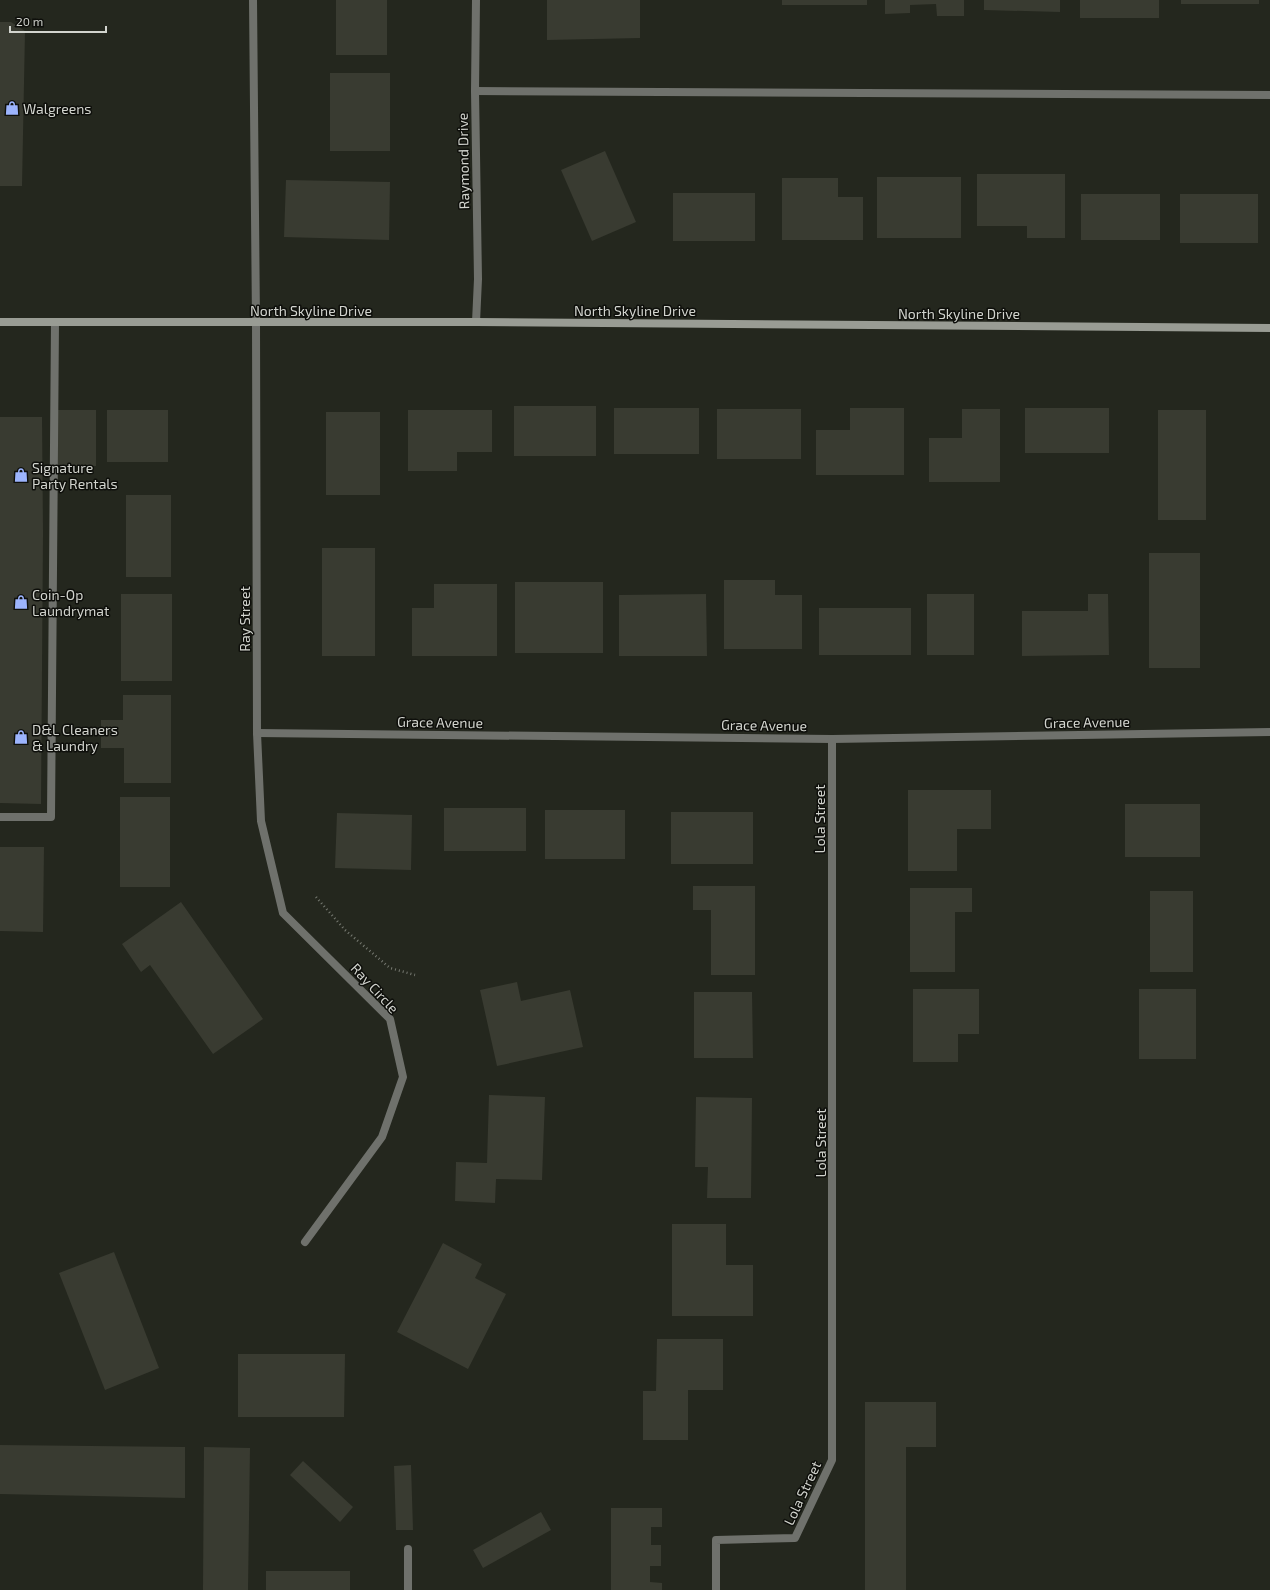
<svg xmlns="http://www.w3.org/2000/svg" width="1270" height="1590" viewBox="0 0 1270 1590" font-family="'Exo 2',sans-serif">
  <style>
    .building { fill: #393b31 }
    .lines { fill: none; stroke-linecap: round; stroke-linejoin: round }
    .path { stroke: #787b73; stroke-width: 2.5; stroke-dasharray: 1 3; stroke-linecap: butt }
    .service { stroke: #6f716c; stroke-width: 8 }
    .minor { stroke: #6f716c; stroke-width: 8 }
    .secondary { stroke: #999c94; stroke-width: 8 }
    .labels { text-anchor: middle; dominant-baseline: central; stroke-width: 3; stroke-linejoin: round; paint-order: stroke }
    .poi-label { font-size: 14px; fill: #d2d4ce; stroke: #0e0f0b; text-anchor: start }
    .street-label { font-size: 14px; fill: #d2d4ce; stroke: #0e0f0b }
  </style>
  <rect width="100%" height="100%" fill="#24271e"/>
  <g class="building">
    <rect x="336" y="0" width="51" height="55"/>
    <path d="M547 0H640V38L547 40Z"/>
    <rect x="782" y="0" width="85" height="5"/>
    <path d="M885 0H964V16H937L936 4 910 5V13L885 14Z"/>
    <path d="M984 0H1060V12L984 10Z"/>
    <rect x="1080" y="0" width="79" height="18"/>
    <rect x="1181" y="0" width="78" height="4"/>
    <path d="M0 22H11L25 31 22 186H0Z"/>
    <rect x="330" y="73" width="60" height="78"/>
    <path d="M605 151 636 222 592 241 561 170Z"/>
    <path d="M977 174H1065V238H1027V226H977Z"/>
    <rect x="877" y="177" width="84" height="61"/>
    <path d="M782 178H838V197H863V240H782Z"/>
    <path d="M286 180 390 182 389 240 284 237Z"/>
    <rect x="673" y="193" width="82" height="48"/>
    <rect x="1081" y="194" width="79" height="46"/>
    <rect x="1180" y="194" width="78" height="49"/>
    <rect x="514" y="406" width="82" height="50"/>
    <rect x="614" y="408" width="85" height="46"/>
    <path d="M850 408H904V475H816V430H850Z"/>
    <rect x="1025" y="408" width="84" height="45"/>
    <rect x="717" y="409" width="84" height="50"/>
    <path d="M962 409H1000V482H929V438H962Z"/>
    <rect x="58" y="410" width="38" height="56"/>
    <rect x="107" y="410" width="61" height="52"/>
    <path d="M408 410H492V452H457V471H408Z"/>
    <rect x="1158" y="410" width="48" height="110"/>
    <rect x="326" y="412" width="54" height="83"/>
    <path d="M0 417H42L43 533 41 804 0 803Z"/>
    <rect x="126" y="495" width="45" height="82"/>
    <rect x="322" y="548" width="53" height="108"/>
    <rect x="1149" y="553" width="51" height="115"/>
    <path d="M724 580H775V595H802V649H724Z"/>
    <rect x="515" y="582" width="88" height="71"/>
    <path d="M434 584H497V656H412V608H434Z"/>
    <rect x="121" y="594" width="51" height="87"/>
    <path d="M706 594 707 656H619V595Z"/>
    <rect x="927" y="594" width="47" height="61"/>
    <path d="M1088 594H1108L1109 655 1022 656V611H1088Z"/>
    <rect x="819" y="608" width="92" height="47"/>
    <path d="M123 695H171V783H124V748H101V720H123Z"/>
    <path d="M908 790H991V829H957V871H908Z"/>
    <rect x="120" y="797" width="50" height="90"/>
    <rect x="1125" y="804" width="75" height="53"/>
    <rect x="444" y="808" width="82" height="43"/>
    <rect x="545" y="810" width="80" height="49"/>
    <rect x="671" y="812" width="82" height="52"/>
    <path d="M337 813 412 815 411 870 335 868Z"/>
    <path d="M0 847H44L43 932 0 931Z"/>
    <path d="M693 886H755V975H711V910H693Z"/>
    <path d="M910 888H972V912H955V972H910Z"/>
    <rect x="1150" y="891" width="43" height="81"/>
    <path d="M181 902 263 1019 213 1054 150 965 141 972 122 944Z"/>
    <path d="M517 982 521 1001 570 990 583 1047 497 1066 480 990Z"/>
    <path d="M913 989H979V1034H958V1062H913Z"/>
    <rect x="1139" y="989" width="57" height="70"/>
    <path d="M694 992H752L753 1058H694Z"/>
    <path d="M489 1095 545 1097 542 1180 496 1179 495 1203 455 1201 456 1162 487 1163Z"/>
    <path d="M696 1097 752 1098 751 1198H707L708 1167H695Z"/>
    <path d="M672 1224H726V1265H753V1316H672Z"/>
    <path d="M443 1243 482 1264 475 1278 506 1294 468 1369 397 1332Z"/>
    <path d="M114 1252 159 1368 105 1390 59 1273Z"/>
    <path d="M657 1339H723V1390H688V1440H643V1391H656Z"/>
    <path d="M238 1354H345L344 1417H238Z"/>
    <path d="M865 1402H936V1447H906V1590H865Z"/>
    <path d="M0 1445 185 1447V1498L0 1494Z"/>
    <path d="M204 1447 250 1448 248 1590H203Z"/>
    <path d="M303 1461 353 1507 340 1522 290 1475Z"/>
    <path d="M411 1465 413 1530H396L394 1466Z"/>
    <path d="M611 1508H662V1527H651V1545H661V1566H650V1582L662 1583V1590H611Z"/>
    <path d="M541 1512 551 1530 483 1568 473 1550Z"/>
    <rect x="266" y="1571" width="84" height="19"/>
  </g>
  <g class="lines">
    <path class="path" d="M316 897 345 930 390 968 415 975"/>
    <g class="service">
      <path d="M253 0 256 323"/>
      <path d="M475 91 1270 95"/>
      <path d="M0 817H51L55 322"/>
      <path d="M408 1590V1549"/>
    </g>
    <g class="minor">
      <path d="M476 0 475 91 478 279 476 322"/>
      <path d="M256 323 257 733 261 821 283 913 390 1019 403 1077 382 1137 305 1242"/>
      <path d="M257 733 832 739 1270 732"/>
      <path d="M716 1590V1540L795 1538 832 1460V739"/>
    </g>
    <path class="secondary" d="M0 322H476L1270 328"/>
  </g>
  <defs>
    <symbol id="shop-bare" viewBox="-9 -9 18 18"><path d="M-5-2.5h2.3a2.7 3.5 0 0 1 5.4 0H5L5.5 6h-11ZM-1.5-2.5h3a1.5 2.3 0 0 0-3 0Z" fill="#9cb4fd" stroke="#0e0f0b" stroke-width="2.5" paint-order="stroke"/></symbol>
  </defs>
  <g fill-rule="evenodd">
    <use href="#shop-bare" x="2" y="98" width="20" height="20"/>
    <use href="#shop-bare" x="11" y="465" width="20" height="20"/>
    <use href="#shop-bare" x="11" y="592" width="20" height="20"/>
    <use href="#shop-bare" x="11" y="727" width="20" height="20"/>
  </g>
  <g class="labels">
    <g class="poi-label">
      <text x="23" y="108">Walgreens</text>
      <text x="32" y="467">Signature<tspan x="32" dy="16">Party Rentals</tspan></text>
      <text x="32" y="594">Coin-Op<tspan x="32" dy="16">Laundrymat</tspan></text>
      <text x="32" y="729">D&amp;L Cleaners<tspan x="32" dy="16">&amp; Laundry</tspan></text>
    </g>
    <g class="street-label">
      <text transform="translate(463 161) rotate(-91)">Raymond Drive</text>
      <text x="311" y="310">North Skyline Drive</text>
      <text x="635" y="310">North Skyline Drive</text>
      <text x="959" y="313">North Skyline Drive</text>
      <text transform="translate(244 619) rotate(-90)">Ray Street</text>
      <text transform="translate(440 722) rotate(1)">Grace Avenue</text>
      <text transform="translate(1087 722) rotate(-1)">Grace Avenue</text>
      <text transform="translate(764 725) rotate(1)">Grace Avenue</text>
      <text transform="translate(819 819) rotate(-90)">Lola Street</text>
      <text transform="translate(375 988) rotate(47)">Ray Circle</text>
      <text transform="translate(820 1143) rotate(-90)">Lola Street</text>
      <text transform="translate(802 1493) rotate(-65)">Lola Street</text>
    </g>
  </g>
  <path d="M10 26v6h96v-6" fill="none" stroke="#d2d4ce" stroke-width="2"/>
  <text x="16" y="26" font-size="12" fill="#d2d4ce" stroke="#0e0f0b" stroke-width="3" paint-order="stroke">20 m</text>
</svg>
